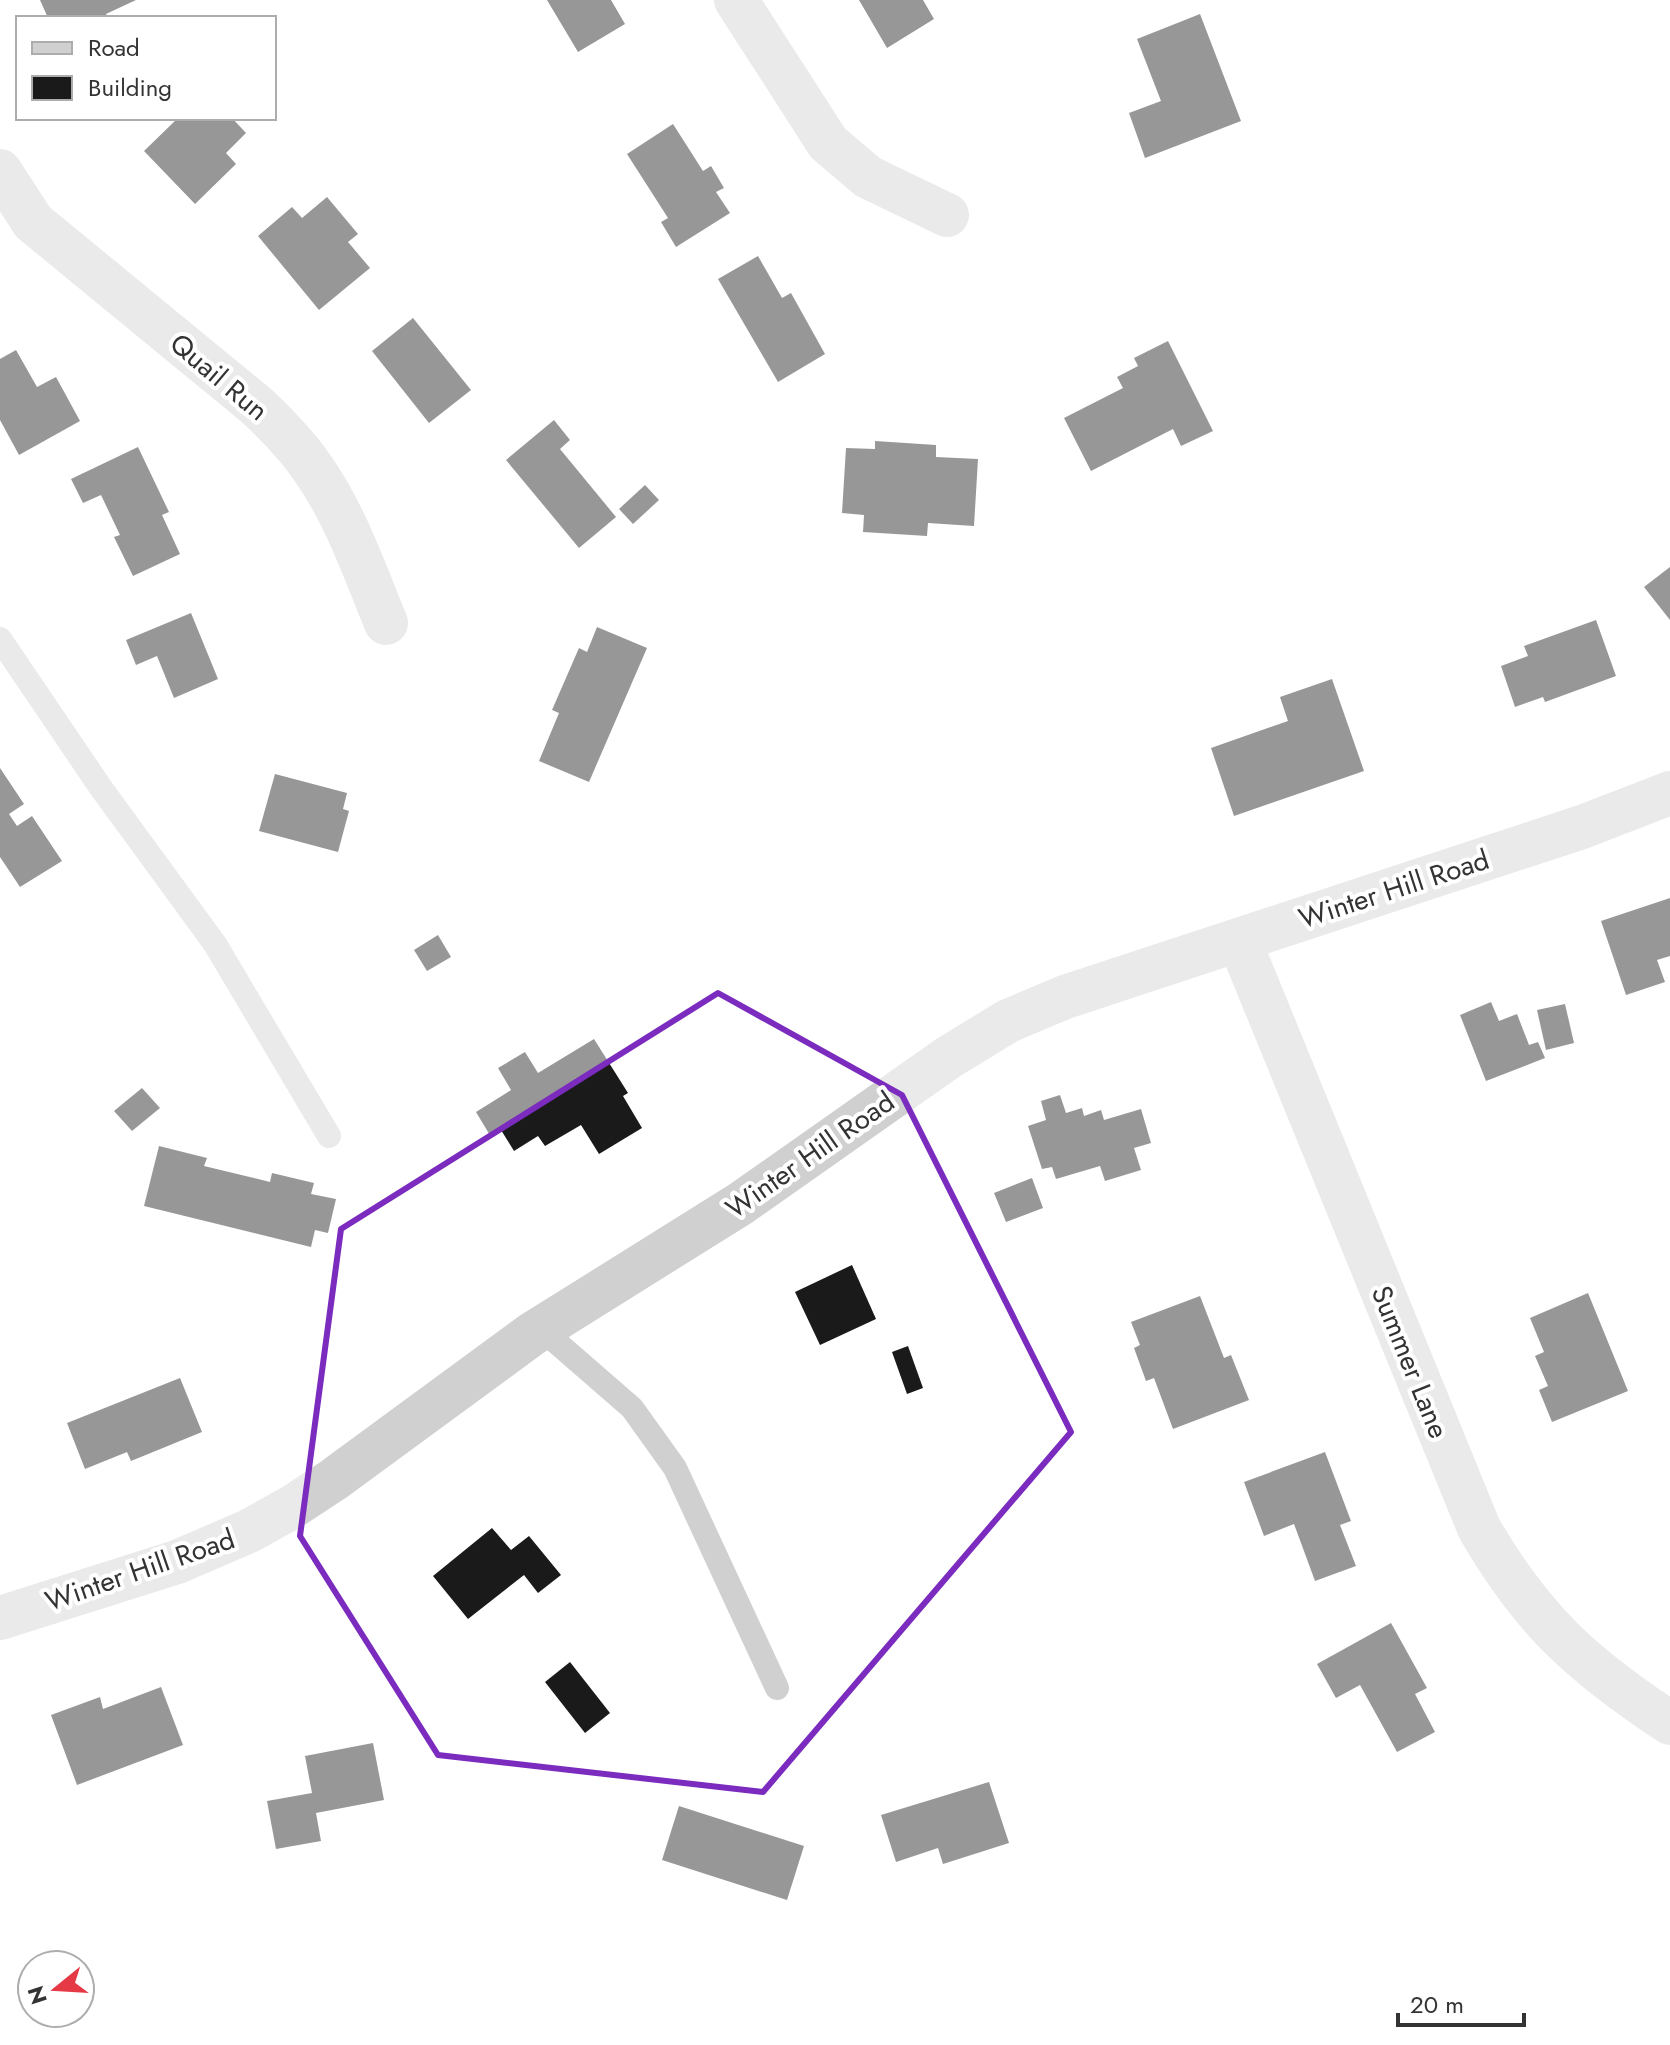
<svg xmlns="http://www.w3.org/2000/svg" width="1670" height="2045" viewBox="0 0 1670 2045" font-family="Jost,sans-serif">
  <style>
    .building { fill: #1a1a1a }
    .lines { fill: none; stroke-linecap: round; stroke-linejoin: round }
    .service { stroke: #d0d0d0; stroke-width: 24 }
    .minor { stroke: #d0d0d0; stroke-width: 44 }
    .marked { fill: none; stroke: #7b2cbf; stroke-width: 6; stroke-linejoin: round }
    .labels { text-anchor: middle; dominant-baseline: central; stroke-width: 8; stroke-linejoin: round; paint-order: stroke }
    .street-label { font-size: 28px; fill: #333; stroke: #fff }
  </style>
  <rect width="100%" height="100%" fill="#fff"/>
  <g class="building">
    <path d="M40 0H136L106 14 108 18H48Z"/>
    <path d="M547 0H611L625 24 578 52Z"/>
    <path d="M859 0H923L934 19 887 48Z"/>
    <path d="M1200 14 1241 121 1145 158 1129 113 1161 101 1137 39Z"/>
    <path d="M178 118 193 120 232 118 246 133 226 153 236 164 195 204 144 151Z"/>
    <path d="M673 124 703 171 711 166 724 188 716 192 730 213 676 247 661 222 668 218 627 154Z"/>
    <path d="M327 197 358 234 348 242 370 268 319 310 258 236 292 207 302 218Z"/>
    <path d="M758 256 782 298 791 293 825 354 778 382 718 279Z"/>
    <path d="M413 318 471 390 429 423 372 351Z"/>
    <path d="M1168 341 1213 431 1181 446 1173 429 1091 471 1064 418 1123 388 1117 377 1138 366 1134 358Z"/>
    <path d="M16 350 37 387 56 377 80 421 19 455 0 420V359Z"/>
    <path d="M554 420 570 440 560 449 616 517 579 548 506 460Z"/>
    <path d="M875 441 936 445V457L978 459 974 526 928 523 927 536 863 532 864 515 842 513 846 448 875 449Z"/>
    <path d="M138 447 169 512 162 515 180 554 133 576 114 537 120 535 101 495 83 503 71 479Z"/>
    <path d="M645 485 659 500 633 524 619 509Z"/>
    <path d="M1670 567V620L1644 587Z"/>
    <path d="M191 613 218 679 174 698 157 656 136 665 126 640Z"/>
    <path d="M1596 620 1616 676 1545 702 1543 697 1515 707 1501 666 1528 656 1524 646Z"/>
    <path d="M597 627 647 648 589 782 539 761 559 713 552 710 579 648 587 652Z"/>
    <path d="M1332 679 1364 771 1234 816 1211 748 1288 721 1280 697Z"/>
    <path d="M0 768 24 804 9 814 17 826 32 816 62 861 20 887 0 857Z"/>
    <path d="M275 774 347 793 343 809 349 811 338 852 259 831Z"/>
    <path d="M1670 898V956L1657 960 1665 982 1626 995 1601 921Z"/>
    <path d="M438 935 451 957 427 971 414 950Z"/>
    <path d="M1491 1002 1499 1021 1517 1014 1529 1045 1538 1042 1545 1058 1486 1081 1460 1015Z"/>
    <path d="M1565 1004 1574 1043 1546 1050 1537 1010Z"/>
    <path d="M594 1039 628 1093 623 1096 642 1128 599 1154 581 1125 545 1146 538 1136 514 1151 501 1130 491 1137 476 1112 511 1090 498 1068 525 1052 538 1073Z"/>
    <path d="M142 1088 160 1108 132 1131 114 1111Z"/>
    <path d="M1060 1095 1066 1113 1082 1108 1084 1116 1101 1110 1104 1120 1141 1109 1151 1143 1134 1148 1141 1170 1105 1181 1100 1166 1056 1179 1052 1167 1042 1169 1028 1126 1046 1120 1041 1101Z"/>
    <path d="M159 1146 207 1158 204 1166 270 1182 272 1173 314 1183 311 1194 336 1199 328 1233 315 1230 311 1247 144 1206Z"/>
    <path d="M1032 1178 1043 1208 1006 1222 994 1193Z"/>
    <path d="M852 1265 876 1319 820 1345 795 1292Z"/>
    <path d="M1588 1293 1628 1391 1552 1422 1539 1390 1548 1386 1535 1356 1544 1352 1530 1318Z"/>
    <path d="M1200 1296 1224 1358 1231 1355 1249 1400 1173 1429 1154 1378 1146 1381 1134 1348 1140 1345 1131 1322Z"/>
    <path d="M908 1346 923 1388 907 1394 892 1352Z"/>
    <path d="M180 1378 202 1432 131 1461 127 1452 85 1469 67 1423Z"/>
    <path d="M1325 1452 1351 1521 1340 1525 1356 1566 1315 1581 1294 1524 1264 1536 1244 1482Z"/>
    <path d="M492 1528 511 1550 529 1536 561 1575 538 1593 524 1575 468 1619 433 1576Z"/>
    <path d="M1391 1623 1427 1688 1415 1694 1435 1732 1397 1752 1360 1685 1336 1698 1317 1664Z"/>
    <path d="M570 1662 610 1713 585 1733 545 1682Z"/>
    <path d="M161 1687 183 1745 77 1785 51 1715 100 1697 103 1709Z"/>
    <path d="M373 1743 384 1800 316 1813 321 1841 276 1849 267 1801 312 1793 305 1756Z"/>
    <path d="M989 1782 1009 1843 943 1864 938 1848 896 1862 881 1815Z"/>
    <path d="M679 1806 804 1846 787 1900 662 1860Z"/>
  </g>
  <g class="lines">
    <g class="service">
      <path d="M0 639 101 788 215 944 329 1136"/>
      <path d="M540 1328 632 1408 675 1468 777 1688"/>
    </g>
    <g class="minor">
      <path d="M736 0 828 143 868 177 947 215"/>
      <path d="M0 171 33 222 257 406C277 425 296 444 311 466 345 513 364 570 386 623"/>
      <path d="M1239 940 1479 1528C1532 1620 1582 1665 1670 1723"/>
      <path d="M0 1618 177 1562 249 1531 292 1507 333 1480 532 1334 740 1204 949 1057 1008 1021 1065 997 1582 827 1670 793"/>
    </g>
  </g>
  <path d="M0 0H1670V2045H0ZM718 993 902 1095 1071 1432 763 1792 438 1755 300 1536 341 1229Z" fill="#fff" fill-opacity=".55" fill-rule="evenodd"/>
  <path class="marked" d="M718 993 902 1095 1071 1432 763 1792 438 1755 300 1536 341 1229Z"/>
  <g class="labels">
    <g class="street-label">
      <text transform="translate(219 377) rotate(40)">Quail Run</text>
      <text transform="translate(1394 889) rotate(-18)">Winter Hill Road</text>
      <text transform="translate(810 1155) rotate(-35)">Winter Hill Road</text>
      <text transform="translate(1410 1362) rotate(68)">Summer Lane</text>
      <text transform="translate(140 1570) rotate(-19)">Winter Hill Road</text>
    </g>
  </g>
  <rect x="16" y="16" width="260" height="104" fill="#ffffff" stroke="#adadad" stroke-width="2"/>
  <rect x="32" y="42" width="40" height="12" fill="#d0d0d0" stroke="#adadad" stroke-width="2"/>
  <text x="88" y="56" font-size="24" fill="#333333">Road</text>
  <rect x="32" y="76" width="40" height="24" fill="#1a1a1a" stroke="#adadad" stroke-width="2"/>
  <text x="88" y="96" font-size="24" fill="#333333">Building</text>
  <g transform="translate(56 1989) rotate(252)"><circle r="38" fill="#ffffff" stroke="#adadad" stroke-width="2"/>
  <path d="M0-6L14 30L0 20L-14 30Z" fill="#e63946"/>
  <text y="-12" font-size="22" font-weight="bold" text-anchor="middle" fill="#333333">N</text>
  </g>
  <path d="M1398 2013v12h126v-12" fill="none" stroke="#333333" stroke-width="4"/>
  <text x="1410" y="2013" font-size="24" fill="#333333" stroke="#ffffff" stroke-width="6" paint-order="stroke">20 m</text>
</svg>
